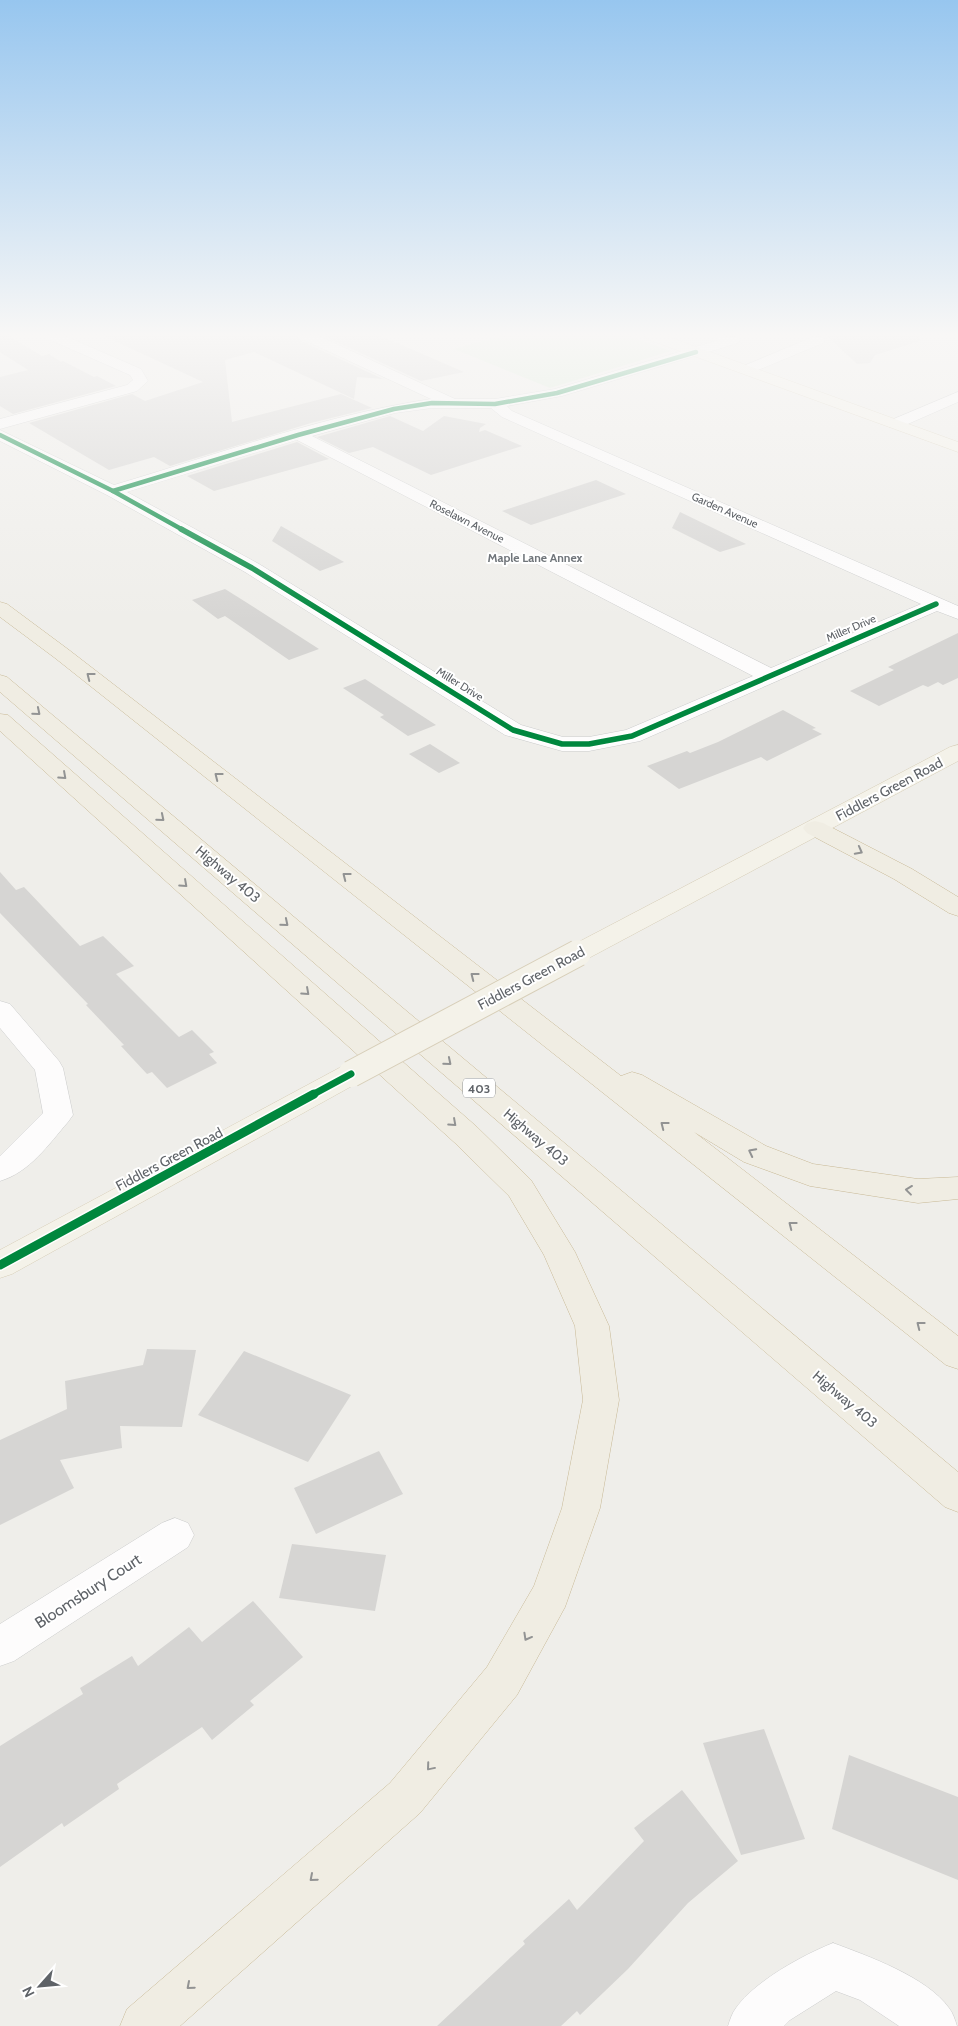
<svg xmlns="http://www.w3.org/2000/svg" width="958" height="2026" viewBox="0 0 958 2026" font-family="Cabin,sans-serif">
  <style>
    .green { fill: #d8ebd6 }
    .building { fill: #d6d5d3 }
    .lines { fill: none; stroke-linecap: round; stroke-linejoin: round }
    .minor-casing { stroke: #cbcccc; stroke-width: 1 }
    .major-casing { stroke: #d7ceb8; stroke-width: 1 }
    .highway-casing { stroke: #c8b996; stroke-width: 1 }
    .minor { fill: #fdfcfc; fill-rule: evenodd }
    .major { fill: #f4f2e9; fill-rule: evenodd }
    .highway { fill: #f0ede3; fill-rule: evenodd }
    .major-bridge-casing { stroke: #d7ceb8; stroke-width: 28; stroke-linecap: butt }
    .major-bridge { stroke: #f4f2e9; stroke-width: 26 }
    .cycleway-far3-casing { stroke: #fff; stroke-width: 6 }
    .cycleway-far2-casing { stroke: #fff; stroke-width: 8 }
    .cycleway-far1-casing { stroke: #fff; stroke-width: 10 }
    .cycleway-casing { stroke: #fff; stroke-width: 12 }
    .cycleway-far3 { stroke: #00873e; stroke-width: 4.5 }
    .cycleway-far2 { stroke: #00873e; stroke-width: 5.5 }
    .cycleway-far1 { stroke: #00873e; stroke-width: 7 }
    .cycleway { stroke: #00873e; stroke-width: 9 }
    .oneway { stroke: #929393 }
    .labels { text-anchor: middle; dominant-baseline: central; stroke-width: 4; stroke-linejoin: round; paint-order: stroke }
    .far-street-label { font-size: 11px; fill: #5f6368; stroke: #fff }
    .far-neighbourhood-label { font-size: 12px; font-weight: bold; fill: #70757a; stroke: #fff }
    .shield { fill: #fff; stroke: #8f9295; stroke-width: 1 }
    .shield-label { font-size: 12px; font-weight: bold; fill: #5f6368 }
    .street-label { font-size: 14px; fill: #5f6368; stroke: #fff }
    .near-street-label { font-size: 16px; fill: #5f6368; stroke: #fff }
  </style>
  <rect width="100%" height="100%" fill="#efeeea"/>
  <path class="green" d="M501 336H630L671 351 550 388 454 349Z"/>
  <g class="building">
    <path d="M0 336H9L42 356 49 354 61 362 63 361 94 377 97 376 116 386 13 414 0 406V377L28 370 0 352Z"/>
    <path d="M104 336H298L301 341 383 379 357 377 354 399 254 352 225 360 232 422 341 394 372 408 311 423 170 466 154 457 109 470 29 423 132 394 145 401 203 382Z"/>
    <path d="M324 336H381L464 372 421 381Z"/>
    <path d="M827 336H920V341L875 355 870 363 857 364Z"/>
    <path d="M390 416 423 431 444 416 486 424 480 428 479 432 485 430 522 446 431 475 373 447 349 453 317 437Z"/>
    <path d="M297 442 329 459 214 491 187 476Z"/>
    <path d="M596 480 626 494 531 525 502 511Z"/>
    <path d="M680 512 746 544 720 552 672 528Z"/>
    <path d="M281 526 344 562 320 571 272 541Z"/>
    <path d="M225 589 241 599 319 649 289 660 225 616 218 619 192 600Z"/>
    <path d="M958 633V678L943 685 938 682 928 687 923 685 879 706 850 691 894 670 888 667Z"/>
    <path d="M365 679 436 725 408 736 380 717 384 715 343 688Z"/>
    <path d="M783 710 816 728 812 729 822 734 767 761 761 757 679 789 647 766 687 751 690 753 718 742Z"/>
    <path d="M430 744 460 763 439 773 409 754Z"/>
    <path d="M0 872 16 890 24 887 80 946 103 936 134 966 116 974 179 1037 192 1030 214 1052 209 1054 217 1063 167 1088 152 1072 147 1074 121 1046 124 1045 86 1005 88 1004 0 913Z"/>
    <path d="M147 1349 196 1350 182 1427 120 1426 122 1448 60 1460 74 1488 0 1525V1440L67 1409 65 1381 143 1365Z"/>
    <path d="M244 1351 351 1395 308 1462 198 1415Z"/>
    <path d="M379 1451 403 1494 316 1534 294 1488Z"/>
    <path d="M292 1544 386 1555 375 1611 279 1598Z"/>
    <path d="M253 1601 303 1657 250 1701 254 1705 212 1740 202 1727 117 1784 119 1789 64 1827 62 1823 0 1867V1746L83 1694 80 1688 132 1656 138 1666 189 1627 202 1642Z"/>
    <path d="M764 1729 805 1839 741 1855 703 1743Z"/>
    <path d="M849 1755 958 1797V1880L832 1829Z"/>
    <path d="M682 1790 738 1861 688 1903 628 1969 580 2015 577 2011 561 2026H437L525 1944 523 1941 569 1899 577 1910 644 1841 634 1828Z"/>
  </g>
  <g class="lines">
    <defs>
      <g id="minor">
        <path d="M46 336H65L141 369 148 381 137 391 0 429V419L127 385 133 380 130 375 48 339Z"/>
        <path d="M300 336H319L455 399H495L555 389 719 340 715 336 738 337 740 340 738 343 562 396 507 406 512 411 958 606V619L937 611 640 741 589 751H562L505 735 245 572 107 495 0 441V430L114 485C219 454 324 415 431 399L302 339ZM432 408H491L502 417 921 604 771 668 312 436 395 413ZM297 440 753 676 626 730 589 737H563L521 725 259 564 127 492Z"/>
        <path d="M813 337H823L825 340 823 343 751 373H741L739 370 741 367Z"/>
        <path d="M958 392V402L901 427H889L887 424 889 421Z"/>
        <path d="M0 1001 10 1004 59 1061 63 1068 73 1115 68 1122C48 1145 30 1172 0 1181V1156L43 1113 35 1070 0 1028Z"/>
        <path d="M175 1518 188 1523 194 1535 188 1547 14 1661 0 1666V1624L162 1523Z"/>
        <path d="M833 1943C868 1956 927 1977 949 2008 953 2013 955 2020 957 2026H899L860 2000 836 1991 790 2020 784 2026H728C730 2020 732 2013 736 2008 755 1981 803 1955 833 1943Z"/>
      </g>
      <g id="major">
        <path d="M645 336H666L958 442V452L647 339Z"/>
        <path d="M958 745V761L587 959 578 961 569 959 565 953 569 947 950 747Z"/>
        <path d="M351 1064 361 1067 365 1074 361 1081 12 1274 0 1278V1250L341 1067Z"/>
      </g>
      <g id="highway">
        <path d="M0 602 7 604 69 650 621 1076 632 1072 642 1075 766 1146 813 1164 918 1179 958 1177V1199L918 1203 810 1186 744 1162 694 1132 958 1336V1369L946 1365 55 658 0 617Z"/>
        <path d="M0 675 7 677 958 1472V1512L945 1507 0 692Z"/>
        <path d="M0 714 8 715 477 1127 531 1180 575 1252 609 1326 619 1400 600 1508 565 1607 517 1695 420 1813 180 2026H120L127 2009 390 1783 487 1667 534 1586 562 1508 583 1400 575 1326 544 1255 509 1196 455 1143 0 731Z"/>
        <path d="M815 821 823 823 912 869 958 897V916L949 913 894 879 807 833 803 828 807 823Z"/>
      </g>
    </defs>
    <use href="#minor" class="minor-casing"/>
    <use href="#major" class="major-casing"/>
    <use href="#highway" class="highway-casing"/>
    <use href="#minor" class="minor"/>
    <use href="#major" class="major"/>
    <use href="#highway" class="highway"/>
    <defs>
      <path id="major-bridge" d="M351 1074 578 953"/>
    </defs>
    <use href="#major-bridge" class="major-bridge-casing"/>
    <use href="#major-bridge" class="major-bridge"/>
    <defs>
      <g id="cycleway-far3">
        <path d="M0 435 113 491 183 530"/>
        <path d="M113 491 298 435 394 409 432 403 495 404 557 393 696 352"/>
      </g>
      <path id="cycleway-far2" d="M181 529 252 568 513 730 562 744H589L632 736 936 604"/>
      <path id="cycleway-far1" d="M312 1095 351 1074"/>
      <path id="cycleway" d="M0 1265 314 1094"/>
    </defs>
    <use href="#cycleway-far3" class="cycleway-far3-casing"/>
    <use href="#cycleway-far2" class="cycleway-far2-casing"/>
    <use href="#cycleway-far1" class="cycleway-far1-casing"/>
    <use href="#cycleway" class="cycleway-casing"/>
    <use href="#cycleway-far3" class="cycleway-far3"/>
    <use href="#cycleway-far2" class="cycleway-far2"/>
    <use href="#cycleway-far1" class="cycleway-far1"/>
    <use href="#cycleway" class="cycleway"/>
  </g>
  <defs><path id="oneway-chevron" d="M-2-3.5L2.5 0L-2 3.5" fill="none" stroke-width="1.6" stroke-linecap="round" stroke-linejoin="round" transform="scale(1.25)"/></defs>
  <g class="oneway">
    <use href="#oneway-chevron" transform="translate(90 676) rotate(-142)"/>
    <use href="#oneway-chevron" transform="translate(37 712) rotate(40)"/>
    <use href="#oneway-chevron" transform="translate(63 776) rotate(42)"/>
    <use href="#oneway-chevron" transform="translate(218 776) rotate(-142)"/>
    <use href="#oneway-chevron" transform="translate(161 818) rotate(40)"/>
    <use href="#oneway-chevron" transform="translate(859 851) rotate(28)"/>
    <use href="#oneway-chevron" transform="translate(346 876) rotate(-142)"/>
    <use href="#oneway-chevron" transform="translate(184 884) rotate(42)"/>
    <use href="#oneway-chevron" transform="translate(285 923) rotate(40)"/>
    <use href="#oneway-chevron" transform="translate(474 976) rotate(-142)"/>
    <use href="#oneway-chevron" transform="translate(306 992) rotate(42)"/>
    <use href="#oneway-chevron" transform="translate(448 1062) rotate(40)"/>
    <use href="#oneway-chevron" transform="translate(453 1123) rotate(42)"/>
    <use href="#oneway-chevron" transform="translate(664 1125) rotate(-142)"/>
    <use href="#oneway-chevron" transform="translate(752 1152) rotate(-153)"/>
    <use href="#oneway-chevron" transform="translate(909 1190) rotate(-173)"/>
    <use href="#oneway-chevron" transform="translate(792 1225) rotate(-142)"/>
    <use href="#oneway-chevron" transform="translate(920 1325) rotate(-142)"/>
    <use href="#oneway-chevron" transform="translate(527 1637) rotate(119)"/>
    <use href="#oneway-chevron" transform="translate(430 1767) rotate(130)"/>
    <use href="#oneway-chevron" transform="translate(313 1878) rotate(139)"/>
    <use href="#oneway-chevron" transform="translate(190 1986) rotate(139)"/>
  </g>
  <linearGradient id="sky" x2="0" y2="1"><stop stop-color="#97c6ef"/><stop offset="0.54" stop-color="#f8f7f6"/><stop offset="1" stop-color="#f8f7f6" stop-opacity="0"/></linearGradient>
  <rect width="958" height="620" fill="url(#sky)"/>
  <g class="labels">
    <g class="far-street-label">
      <text transform="translate(725 510) rotate(24)">Garden Avenue</text>
      <text transform="translate(467 521) rotate(27)">Roselawn Avenue</text>
      <text transform="translate(851 628) rotate(-23)">Miller Drive</text>
      <text transform="translate(460 684) rotate(32)">Miller Drive</text>
    </g>
    <g class="far-neighbourhood-label">
      <text x="535" y="557">Maple Lane Annex</text>
    </g>
    <rect class="shield" x="463" y="1078.5" width="32" height="19" rx="4"/>
    <g class="shield-label">
      <text x="479" y="1088">403</text>
    </g>
    <g class="street-label">
      <text transform="translate(889 789) rotate(-28)">Fiddlers Green Road</text>
      <text transform="translate(228 874) rotate(40)">Highway 403</text>
      <text transform="translate(531 978) rotate(-28)">Fiddlers Green Road</text>
      <text transform="translate(536 1137) rotate(40)">Highway 403</text>
      <text transform="translate(169 1159) rotate(-28)">Fiddlers Green Road</text>
      <text transform="translate(845 1399) rotate(40)">Highway 403</text>
    </g>
    <g class="near-street-label">
      <text transform="translate(88 1591) rotate(-33)">Bloomsbury Court</text>
    </g>
  </g>
  <g transform="translate(40 1986) rotate(243)" stroke="#ffffff" stroke-width="4" paint-order="stroke">
  <path d="M0-4L9 19L0 12L-9 19Z" fill="#5f6368"/>
  <text y="-8" font-size="14" font-weight="bold" text-anchor="middle" fill="#5f6368">N</text>
  </g>
</svg>
